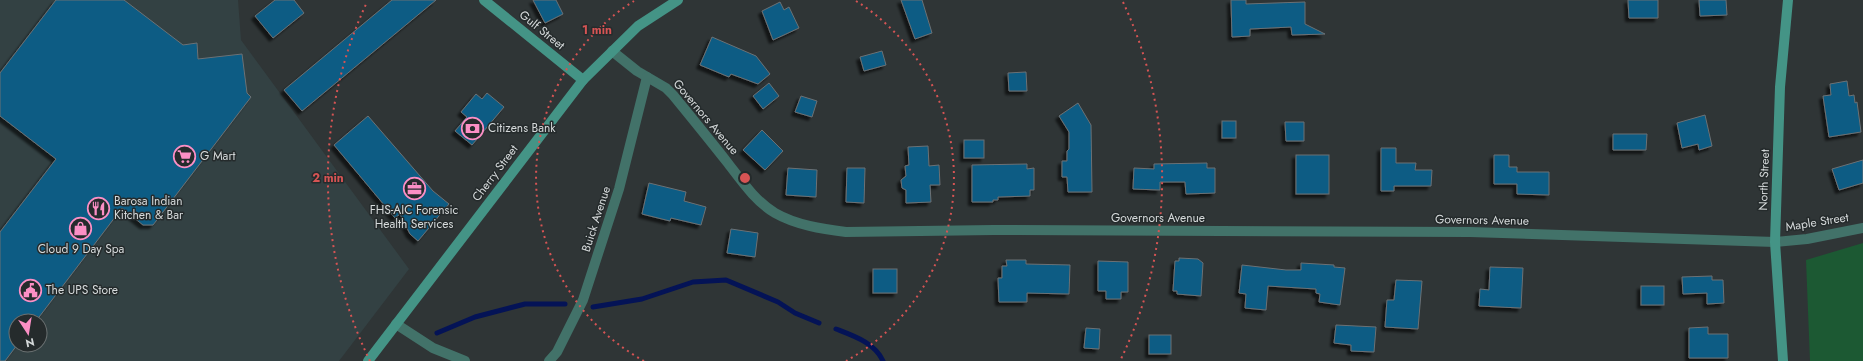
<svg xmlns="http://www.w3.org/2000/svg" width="1863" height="361" viewBox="0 0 1863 361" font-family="Jost,sans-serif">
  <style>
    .built { fill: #334143; fill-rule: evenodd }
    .green { fill: #1c5933 }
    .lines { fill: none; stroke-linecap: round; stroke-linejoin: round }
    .stream { stroke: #041356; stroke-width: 5 }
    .building { fill: #085c84; stroke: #6c7175; filter: url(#shadow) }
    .street { stroke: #427269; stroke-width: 10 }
    .secondary { stroke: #449486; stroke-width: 10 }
    .ring { fill: none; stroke: #d65454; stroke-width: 2; stroke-dasharray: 2 4 }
    .labels { text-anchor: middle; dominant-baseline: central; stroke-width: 3; stroke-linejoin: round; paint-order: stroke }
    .street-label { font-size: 12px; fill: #d5d9da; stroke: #252b2c }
    .poi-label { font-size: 12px; fill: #d5d9da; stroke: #252b2c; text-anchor: start }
    .centre { fill: #d65454; stroke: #252b2c; stroke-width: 2 }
    .ring-label { font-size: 12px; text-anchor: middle; font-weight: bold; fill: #d65454; stroke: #252b2c; stroke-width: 3; stroke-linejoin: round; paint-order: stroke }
  </style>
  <defs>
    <filter id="shadow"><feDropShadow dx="-3.5" dy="3.5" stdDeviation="1" flood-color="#0009"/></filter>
  </defs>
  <rect width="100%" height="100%" fill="#2f3536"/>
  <path class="built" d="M0 0H238L241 40 409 269 339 361H0ZM16 321H40V345H16Z"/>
  <path class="green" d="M1863 243V361H1810L1806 260Z"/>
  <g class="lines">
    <g class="stream">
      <path d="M593 307 642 299 693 282 726 280 778 302 795 313 819 323"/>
      <path d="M836 329C854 336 875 343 883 361"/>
      <path d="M437 333 475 317 525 304H565"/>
    </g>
  </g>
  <g class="building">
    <path d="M56 0H124L183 45 197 43 198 59 242 54 247 93 251 97 153 225H143L122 208 36 321H16V345H17L5 361H0V232L56 159 0 116V73Z"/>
    <path d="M275 0H294L304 13 273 38 255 16Z"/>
    <path d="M392 0H436L302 111 284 90Z"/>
    <path d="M533 0H556L563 14 545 23Z"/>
    <path d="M901 0H922L932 33 915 39Z"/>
    <path d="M1231 0H1246V4L1305 2V24L1325 34 1292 35 1291 27 1250 29V36L1232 37Z"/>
    <path d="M1628 0H1658V18H1629Z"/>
    <path d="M1699 0H1726L1727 15 1700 16Z"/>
    <path d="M780 2 784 10 789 7 799 28 773 40 762 11Z"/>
    <path d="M712 37 756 56 770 74 758 84 731 74 729 77 700 65Z"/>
    <path d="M882 51 886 65 864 71 860 57Z"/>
    <path d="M1026 72 1027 91H1009L1008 73Z"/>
    <path d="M1847 81 1849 96 1854 95 1855 103 1857 102 1861 132 1829 137 1823 96 1831 95 1830 84Z"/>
    <path d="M769 83 779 96 763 109 753 96Z"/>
    <path d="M487 93 504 107 472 145 455 131 467 117 461 112 476 94 482 99Z"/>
    <path d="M801 96 817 101 812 117 795 112Z"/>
    <path d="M1078 103 1091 125 1092 192H1068L1067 177H1062V161H1067V151L1069 149V132L1059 116Z"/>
    <path d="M1705 115 1712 146 1699 150 1698 144 1682 148 1677 123Z"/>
    <path d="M368 116 433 191 449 204 418 241 410 234 400 214 395 218 334 145Z"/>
    <rect x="1222" y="121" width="14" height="17"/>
    <path d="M1285 122H1304V141H1286Z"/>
    <path d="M762 130 783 151 765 170 743 150Z"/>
    <path d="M1613 134H1647L1646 150H1613Z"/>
    <rect x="964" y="140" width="20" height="18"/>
    <path d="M928 146 929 166 939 165 940 185H930L931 202 906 203V190L902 188 901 180 906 176 905 166 909 165 908 147Z"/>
    <path d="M1381 148H1396V163H1416L1415 170H1432L1431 186H1394V191H1381Z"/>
    <rect x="1296" y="155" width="33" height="39"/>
    <path d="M1494 155H1509V167H1517V172H1549V195L1517 194V184H1494Z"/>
    <path d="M1863 160V183L1839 190 1832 169Z"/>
    <path d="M1207 163V168H1215V193L1186 194 1185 182H1160V190L1133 189 1134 168 1154 169V164Z"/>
    <path d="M1027 164V169L1034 168V190H1030V196L998 197V200H993V202H972V165Z"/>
    <path d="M788 168 817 170 816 197 786 195Z"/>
    <path d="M847 168H865L864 203 846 202Z"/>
    <path d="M649 183 686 192 684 201 706 207 701 225 671 218 670 221 642 214Z"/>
    <path d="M731 229 758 233 755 257 727 253Z"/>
    <path d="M1179 258 1198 259 1203 263 1201 296 1177 294V291H1173L1175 261H1179Z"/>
    <path d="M1006 260H1026V264L1070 265 1069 294 1027 293V302H999L998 278H1002V266H1007Z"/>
    <path d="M1098 261 1128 262V292H1121V299H1106V291H1098Z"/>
    <path d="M1301 263 1334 265V267L1345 268 1340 305 1319 302 1320 294 1316 293V289L1268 286 1266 310 1245 308 1246 294 1239 293 1242 265 1286 270H1301Z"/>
    <path d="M1490 267 1523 268 1521 308 1479 306 1480 289 1489 290Z"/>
    <rect x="873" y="269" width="24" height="24"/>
    <path d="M1712 276V280H1723L1724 303 1707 304V293L1683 294 1682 277Z"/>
    <path d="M1396 280 1422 281 1418 329 1385 327 1387 300H1394Z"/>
    <rect x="1641" y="286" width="23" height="19"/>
    <path d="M1336 325 1376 327 1374 352 1351 351V345L1334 343Z"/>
    <path d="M1708 327V334H1728V358H1689V328Z"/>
    <path d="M1086 328 1100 329 1099 349 1084 348Z"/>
    <rect x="1149" y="335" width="22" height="19"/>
  </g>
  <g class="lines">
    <g class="street">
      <path d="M612 51 637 71 666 88 673 95C691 117 709 139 727 162 741 180 755 201 775 213 796 225 822 229 846 232L994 230 1470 232 1775 242 1807 239 1863 228"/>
      <path d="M396 324 433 348 465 361"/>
      <path d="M549 361 557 352 583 300 619 189 647 77"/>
    </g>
    <g class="secondary">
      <path d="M484 0 583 80"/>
      <path d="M368 361 583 80 638 26 678 0"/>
      <path d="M1783 361 1775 242 1780 87 1788 0"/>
    </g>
  </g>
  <g class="ring">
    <path d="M644 361A209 209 0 0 1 634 1M856 1A209 209 0 0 1 846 361"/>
    <path d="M370 361A417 417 0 0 1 367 2M1123 2A417 417 0 0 1 1120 361"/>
  </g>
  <defs>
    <symbol id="bank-ring" viewBox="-11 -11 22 22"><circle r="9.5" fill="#252b2c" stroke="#fb8fc5" stroke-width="1.5"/><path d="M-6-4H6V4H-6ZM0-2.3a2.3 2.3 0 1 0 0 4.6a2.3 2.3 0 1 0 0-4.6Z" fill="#fb8fc5"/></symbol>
    <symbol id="supermarket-ring" viewBox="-11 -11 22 22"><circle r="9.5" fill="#252b2c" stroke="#fb8fc5" stroke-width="1.5"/><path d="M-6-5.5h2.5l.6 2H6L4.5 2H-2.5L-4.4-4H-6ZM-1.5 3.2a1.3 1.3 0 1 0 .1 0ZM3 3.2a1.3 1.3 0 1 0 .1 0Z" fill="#fb8fc5"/></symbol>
    <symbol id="office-ring" viewBox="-11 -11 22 22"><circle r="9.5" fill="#252b2c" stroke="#fb8fc5" stroke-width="1.5"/><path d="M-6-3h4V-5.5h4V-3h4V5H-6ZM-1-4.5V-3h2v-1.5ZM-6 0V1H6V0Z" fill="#fb8fc5"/></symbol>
    <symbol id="restaurant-ring" viewBox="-11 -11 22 22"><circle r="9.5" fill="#252b2c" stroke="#fb8fc5" stroke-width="1.5"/><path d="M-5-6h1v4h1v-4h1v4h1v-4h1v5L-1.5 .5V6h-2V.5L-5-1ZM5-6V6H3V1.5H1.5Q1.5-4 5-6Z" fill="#fb8fc5"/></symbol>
    <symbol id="shop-ring" viewBox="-11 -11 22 22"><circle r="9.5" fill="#252b2c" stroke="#fb8fc5" stroke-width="1.5"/><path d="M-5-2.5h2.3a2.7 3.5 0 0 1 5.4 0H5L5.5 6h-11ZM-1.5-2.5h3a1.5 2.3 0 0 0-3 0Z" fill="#fb8fc5"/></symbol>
    <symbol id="civic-ring" viewBox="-11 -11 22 22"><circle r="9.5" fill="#252b2c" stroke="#fb8fc5" stroke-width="1.5"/><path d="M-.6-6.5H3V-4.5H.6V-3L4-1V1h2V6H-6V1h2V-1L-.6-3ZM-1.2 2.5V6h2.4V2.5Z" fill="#fb8fc5"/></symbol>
  </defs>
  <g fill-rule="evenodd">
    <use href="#bank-ring" x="460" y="116" width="25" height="25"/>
    <use href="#supermarket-ring" x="172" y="144" width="25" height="25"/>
    <use href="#office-ring" x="402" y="176" width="25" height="25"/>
    <use href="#restaurant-ring" x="86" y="196" width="25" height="25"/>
    <use href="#shop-ring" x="68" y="216" width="25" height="25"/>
    <use href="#civic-ring" x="18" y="278" width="25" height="25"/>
  </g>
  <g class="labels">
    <g class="street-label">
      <text transform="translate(542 30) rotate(39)">Gulf Street</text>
      <text transform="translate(706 117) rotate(50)">Governors Avenue</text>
      <text transform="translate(495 173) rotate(-53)">Cherry Street</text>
      <text transform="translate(1764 180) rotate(-88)">North Street</text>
      <text x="1158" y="218">Governors Avenue</text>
      <text transform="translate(596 219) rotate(-72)">Buick Avenue</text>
      <text transform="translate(1482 220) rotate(1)">Governors Avenue</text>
      <text transform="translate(1817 222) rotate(-9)">Maple Street</text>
    </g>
    <g class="poi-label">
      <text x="488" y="128">Citizens Bank</text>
      <text x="200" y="156">G Mart</text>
      <text x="114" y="201">Barosa Indian<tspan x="114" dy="14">Kitchen &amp; Bar</tspan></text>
      <text x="414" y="210" text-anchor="middle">FHS-AIC Forensic<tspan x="414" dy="14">Health Services</tspan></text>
      <text x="81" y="249" text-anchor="middle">Cloud 9 Day Spa</text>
      <text x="46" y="290">The UPS Store</text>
    </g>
  </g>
  <circle cx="745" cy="178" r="6" class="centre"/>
  <g class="ring-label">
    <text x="597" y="34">1 min</text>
    <text x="328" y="182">2 min</text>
  </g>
  <g transform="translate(28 333) rotate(168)"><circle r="19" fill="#252b2c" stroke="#6b7172"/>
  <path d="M0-3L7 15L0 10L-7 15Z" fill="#fb8fc5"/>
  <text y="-6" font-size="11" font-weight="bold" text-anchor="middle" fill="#d5d9da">N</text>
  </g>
</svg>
